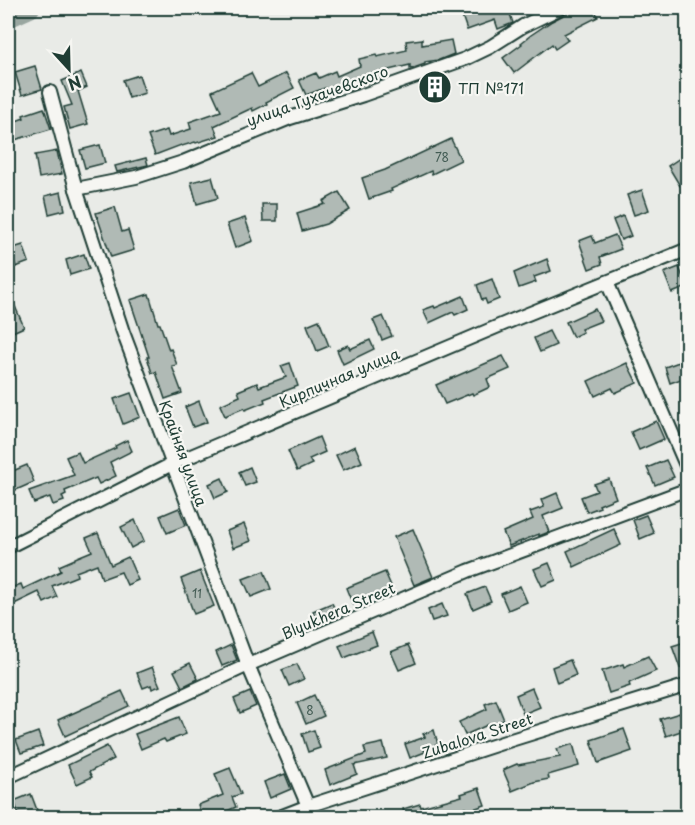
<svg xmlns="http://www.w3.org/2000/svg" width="695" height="825" viewBox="0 0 695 825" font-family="'Playpen Sans',sans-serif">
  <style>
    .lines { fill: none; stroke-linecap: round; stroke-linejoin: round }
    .river { stroke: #99a6a0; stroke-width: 20 }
    .building { fill: #b0bab5; stroke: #1f3d34; stroke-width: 1.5 }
    .minor-casing { stroke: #1f3d34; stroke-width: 16 }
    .minor { stroke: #f6f6f2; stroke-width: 12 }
    .labels { text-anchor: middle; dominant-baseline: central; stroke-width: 4.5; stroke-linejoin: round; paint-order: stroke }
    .number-label { font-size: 12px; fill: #435c54 }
    .poi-label { font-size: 15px; fill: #1f3d34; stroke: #f6f6f2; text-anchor: start }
    .street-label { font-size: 15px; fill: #1f3d34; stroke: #f6f6f2 }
  </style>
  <rect width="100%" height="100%" fill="#e9ebe7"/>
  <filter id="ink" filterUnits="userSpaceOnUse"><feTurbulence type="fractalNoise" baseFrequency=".0167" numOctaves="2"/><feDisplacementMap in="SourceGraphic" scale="12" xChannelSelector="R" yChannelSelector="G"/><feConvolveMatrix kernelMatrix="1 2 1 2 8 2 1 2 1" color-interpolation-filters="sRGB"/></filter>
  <g filter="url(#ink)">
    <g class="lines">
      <path class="river" d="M8 18 30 8"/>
    </g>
    <g class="building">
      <path d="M467 8H479L481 12 494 8H508L513 23 498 29 495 20 467 30 460 10Z"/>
      <path d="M577 8H594L598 17 564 34 568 40 555 49 552 44 514 73 503 58 522 44 521 43 531 35 552 21Z"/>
      <path d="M422 39V45L451 40 454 54 439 60 425 62V64L411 69H410V65L380 72 382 80 361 85 349 90 346 82 326 90 325 88 306 95 299 80 316 73 319 78 335 71 337 76 360 66 359 59 376 55 377 57 407 50 406 41Z"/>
      <path d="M35 66 42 89 22 95 15 72Z"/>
      <path d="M81 73 87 87 78 91 88 124 70 129 64 107 72 105 62 81Z"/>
      <path d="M251 73 258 87 286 73 294 88 266 102 267 104 253 111 252 108 214 126 218 136 196 143 195 142 182 146 181 145 155 155 148 136 167 130 169 136 191 129 189 122 221 111 212 91Z"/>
      <path d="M139 75 145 93 129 98 123 80Z"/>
      <path d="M44 108 51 129 8 142V124L24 118 23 115Z"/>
      <path d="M451 139 461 160 432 174 431 171 391 189 392 191 369 199 362 178 385 170Z"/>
      <path d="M100 145 105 163 85 168 80 150Z"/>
      <path d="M57 151 62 174 39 178 35 155Z"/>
      <path d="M146 158 148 165 117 172 115 166Z"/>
      <path d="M680 158 687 169V181L680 186 668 166Z"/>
      <path d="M212 177 218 198 197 204 191 182Z"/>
      <path d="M642 190 649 210 634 215 627 195Z"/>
      <path d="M61 192 65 210 49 214 45 196Z"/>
      <path d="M339 192 350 210 326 224 302 231 297 213 325 204 323 201Z"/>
      <path d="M262 204H277V221H263Z"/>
      <path d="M115 207 122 232 128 230 134 250 111 257 96 213Z"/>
      <path d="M623 216 631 236 621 240 613 220Z"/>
      <path d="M245 218 253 241 235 248 227 224Z"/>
      <path d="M615 235 621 249 600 257 602 264 589 269 579 241 592 236 595 243Z"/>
      <path d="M23 245 29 262 16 267 10 249Z"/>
      <path d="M84 254 89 269 70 275 66 260Z"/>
      <path d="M547 259 551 271 534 277 536 282 519 288 514 273Z"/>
      <path d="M679 267 687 287 672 293 664 273Z"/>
      <path d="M492 279 499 299 487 304 485 299 482 300 477 285Z"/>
      <path d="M8 290 24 327 8 334Z"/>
      <path d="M149 294 158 324H160L169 350 171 349 177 365 172 366 182 393 165 399 156 372 152 373 147 357H149L130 300Z"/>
      <path d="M463 296 468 309 455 315 453 312 429 323 423 310 434 306 435 308Z"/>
      <path d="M595 309 601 321 581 329 583 332 573 337 566 322Z"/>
      <path d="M383 316 392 336 382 340 373 320Z"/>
      <path d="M319 320 329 346 317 351 307 325Z"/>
      <path d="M549 331 556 345 540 352 534 338Z"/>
      <path d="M370 340 374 349 343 364 337 350 348 345 350 349Z"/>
      <path d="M503 356 510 369 487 379 490 387 473 395 472 393 445 404 436 385Z"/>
      <path d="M679 362 684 378 670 383 665 367Z"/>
      <path d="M290 363 298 386 264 399 265 402 245 410 244 408 225 416 220 405 240 396 238 391 257 383 259 387 286 377 281 366Z"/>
      <path d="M627 363 637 383 615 393 612 388 595 396 588 381Z"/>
      <path d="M131 393 140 417 123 424 114 399Z"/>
      <path d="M199 401 207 422 193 427 185 407Z"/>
      <path d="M656 421 664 439 639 450 631 432Z"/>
      <path d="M319 437 325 452 309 459 312 464 297 471 288 451Z"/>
      <path d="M127 440 132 451 110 462 116 476 99 484 96 478 65 491 66 494 62 496 64 501 53 505 50 497 34 503 29 491 74 475 66 457 78 452 83 463 116 448 115 446Z"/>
      <path d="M355 446 362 462 343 470 336 455Z"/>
      <path d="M666 460 674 477 655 485 647 468Z"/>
      <path d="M27 465 34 482 16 490 8 473Z"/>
      <path d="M250 467 256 482 245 486 239 472Z"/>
      <path d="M222 478 228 492 215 498 209 484Z"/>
      <path d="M609 479 616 498 599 505 600 507 587 512 581 497 597 491 594 484Z"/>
      <path d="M557 493 563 508 543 516 549 532 539 536V534L509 546 503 532 533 519 530 512 544 507 541 500Z"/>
      <path d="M179 508 186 525 167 533 160 516Z"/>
      <path d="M646 515 654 533 640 539 633 520Z"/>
      <path d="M135 520 144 541 131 548 121 527Z"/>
      <path d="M244 524 251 541 233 548 227 531Z"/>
      <path d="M413 529 433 577 414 585 394 537Z"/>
      <path d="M614 529 621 545 574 567 567 551Z"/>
      <path d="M98 533 111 565 128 557 138 580 127 585 121 572 102 579 97 564 76 572 77 576 52 586 57 597 44 603 39 592 8 607V589L21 584 23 589 61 571 59 566 75 559V558L92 551 86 538Z"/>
      <path d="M549 563 556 580 542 586 534 569Z"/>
      <path d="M200 571 214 606 194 614 181 579Z"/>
      <path d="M264 571 271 589 251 597 243 579Z"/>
      <path d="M385 572 392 588 353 605 346 588Z"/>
      <path d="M520 586 527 602 508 610 501 594Z"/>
      <path d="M485 587 491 601 473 609 467 594Z"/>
      <path d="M332 603 338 617 319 626 313 611Z"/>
      <path d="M442 604 447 616 432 621 428 610Z"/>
      <path d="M372 632 377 645 344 658 339 646Z"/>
      <path d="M685 642 686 645 687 644V666L680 668 672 646Z"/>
      <path d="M231 645 237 660 222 666 216 652Z"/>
      <path d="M408 645 416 663 399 670 391 652Z"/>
      <path d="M648 656 656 671 629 683 630 686 609 693 602 671 623 664 624 667Z"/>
      <path d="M570 660 576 675 557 683 552 667Z"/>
      <path d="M190 663 198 679 182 687 174 671Z"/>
      <path d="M297 664 304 679 289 686 282 670Z"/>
      <path d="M152 667 160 686 152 689 151 685 143 688 137 673Z"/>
      <path d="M532 688 540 707 523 714 516 695Z"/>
      <path d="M122 691 129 706 65 736 58 720Z"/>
      <path d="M250 692 256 706 240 713 234 699Z"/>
      <path d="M314 695 324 716 306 724 297 703Z"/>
      <path d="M496 700 504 720 492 724V723L465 735 459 722 487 709 485 704Z"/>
      <path d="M683 712 687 729 666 736 660 719Z"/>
      <path d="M179 717 186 734 166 742 164 739 141 749 135 734Z"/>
      <path d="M624 729 632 751 598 763 591 740Z"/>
      <path d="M314 730 320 748 308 752 302 734Z"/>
      <path d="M434 730 438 744 424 750 425 752 410 758 405 744 425 737 423 734Z"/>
      <path d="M38 732 43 746 21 753 16 740Z"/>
      <path d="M383 743 387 758 354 765 357 774 330 785 325 770 366 754 364 747Z"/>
      <path d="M573 744 579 766 548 775 549 779 534 782 512 791 503 770 517 764 518 765 560 757 557 749Z"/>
      <path d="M107 746 114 759 89 772 92 777 77 784 68 765Z"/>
      <path d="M230 768 241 794 232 797 236 807 211 818H203L198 805 223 795 215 774Z"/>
      <path d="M285 774 291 789 270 798 264 782Z"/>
      <path d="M479 788 485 805 467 811 466 808 430 818H405L403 809 420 804 421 807 462 796 461 794Z"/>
      <path d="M31 794 40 818H20L14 801Z"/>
    </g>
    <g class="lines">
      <defs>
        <g id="minor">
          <path d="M50 92 76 189 123 332 248 665 308 806 310 818"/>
          <path d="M76 189 136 177 183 162 290 118 363 95 465 59 490 47 523 26 560 8"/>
          <path d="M607 282 688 470"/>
          <path d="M8 547 172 464 513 320 688 249"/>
          <path d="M8 777 248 665 468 571 688 489"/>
          <path d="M277 818 308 806 511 740 688 685"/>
        </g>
      </defs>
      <use href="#minor" class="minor-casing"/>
      <use href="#minor" class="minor"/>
    </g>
  </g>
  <defs>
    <symbol id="building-disc" viewBox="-11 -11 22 22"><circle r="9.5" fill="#1f3d34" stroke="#f6f6f2"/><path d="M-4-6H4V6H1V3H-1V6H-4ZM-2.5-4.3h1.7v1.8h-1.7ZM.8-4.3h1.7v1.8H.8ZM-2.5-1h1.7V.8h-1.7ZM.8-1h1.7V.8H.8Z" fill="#fff"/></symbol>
  </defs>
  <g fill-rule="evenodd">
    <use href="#building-disc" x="416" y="68" width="38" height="38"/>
  </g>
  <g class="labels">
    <g class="number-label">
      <text x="442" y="157">78</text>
      <text x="197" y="593">11</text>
      <text x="310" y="710">8</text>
    </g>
    <g class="poi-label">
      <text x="458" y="87">ТП №171</text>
    </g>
    <g class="street-label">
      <text transform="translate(317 95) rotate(-20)">улица Тухачевского</text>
      <text transform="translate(339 377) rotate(-23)">Кирпичная улица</text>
      <text transform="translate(184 453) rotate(70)">Крайняя улица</text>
      <text transform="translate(338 610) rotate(-23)">Blyukhera Street</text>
      <text transform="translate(477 735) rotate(-18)">Zubalova Street</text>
    </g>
  </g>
  <rect width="695" height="825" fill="none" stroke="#f6f6f2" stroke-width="30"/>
  <rect x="15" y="15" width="665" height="795" fill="none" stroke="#1f3d34" stroke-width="2" filter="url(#ink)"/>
  <g transform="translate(69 69) rotate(158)" stroke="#f6f6f2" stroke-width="4.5" paint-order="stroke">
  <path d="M0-4.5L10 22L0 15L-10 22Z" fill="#1f3d34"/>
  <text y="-9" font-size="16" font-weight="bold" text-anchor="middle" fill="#1f3d34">N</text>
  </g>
</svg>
